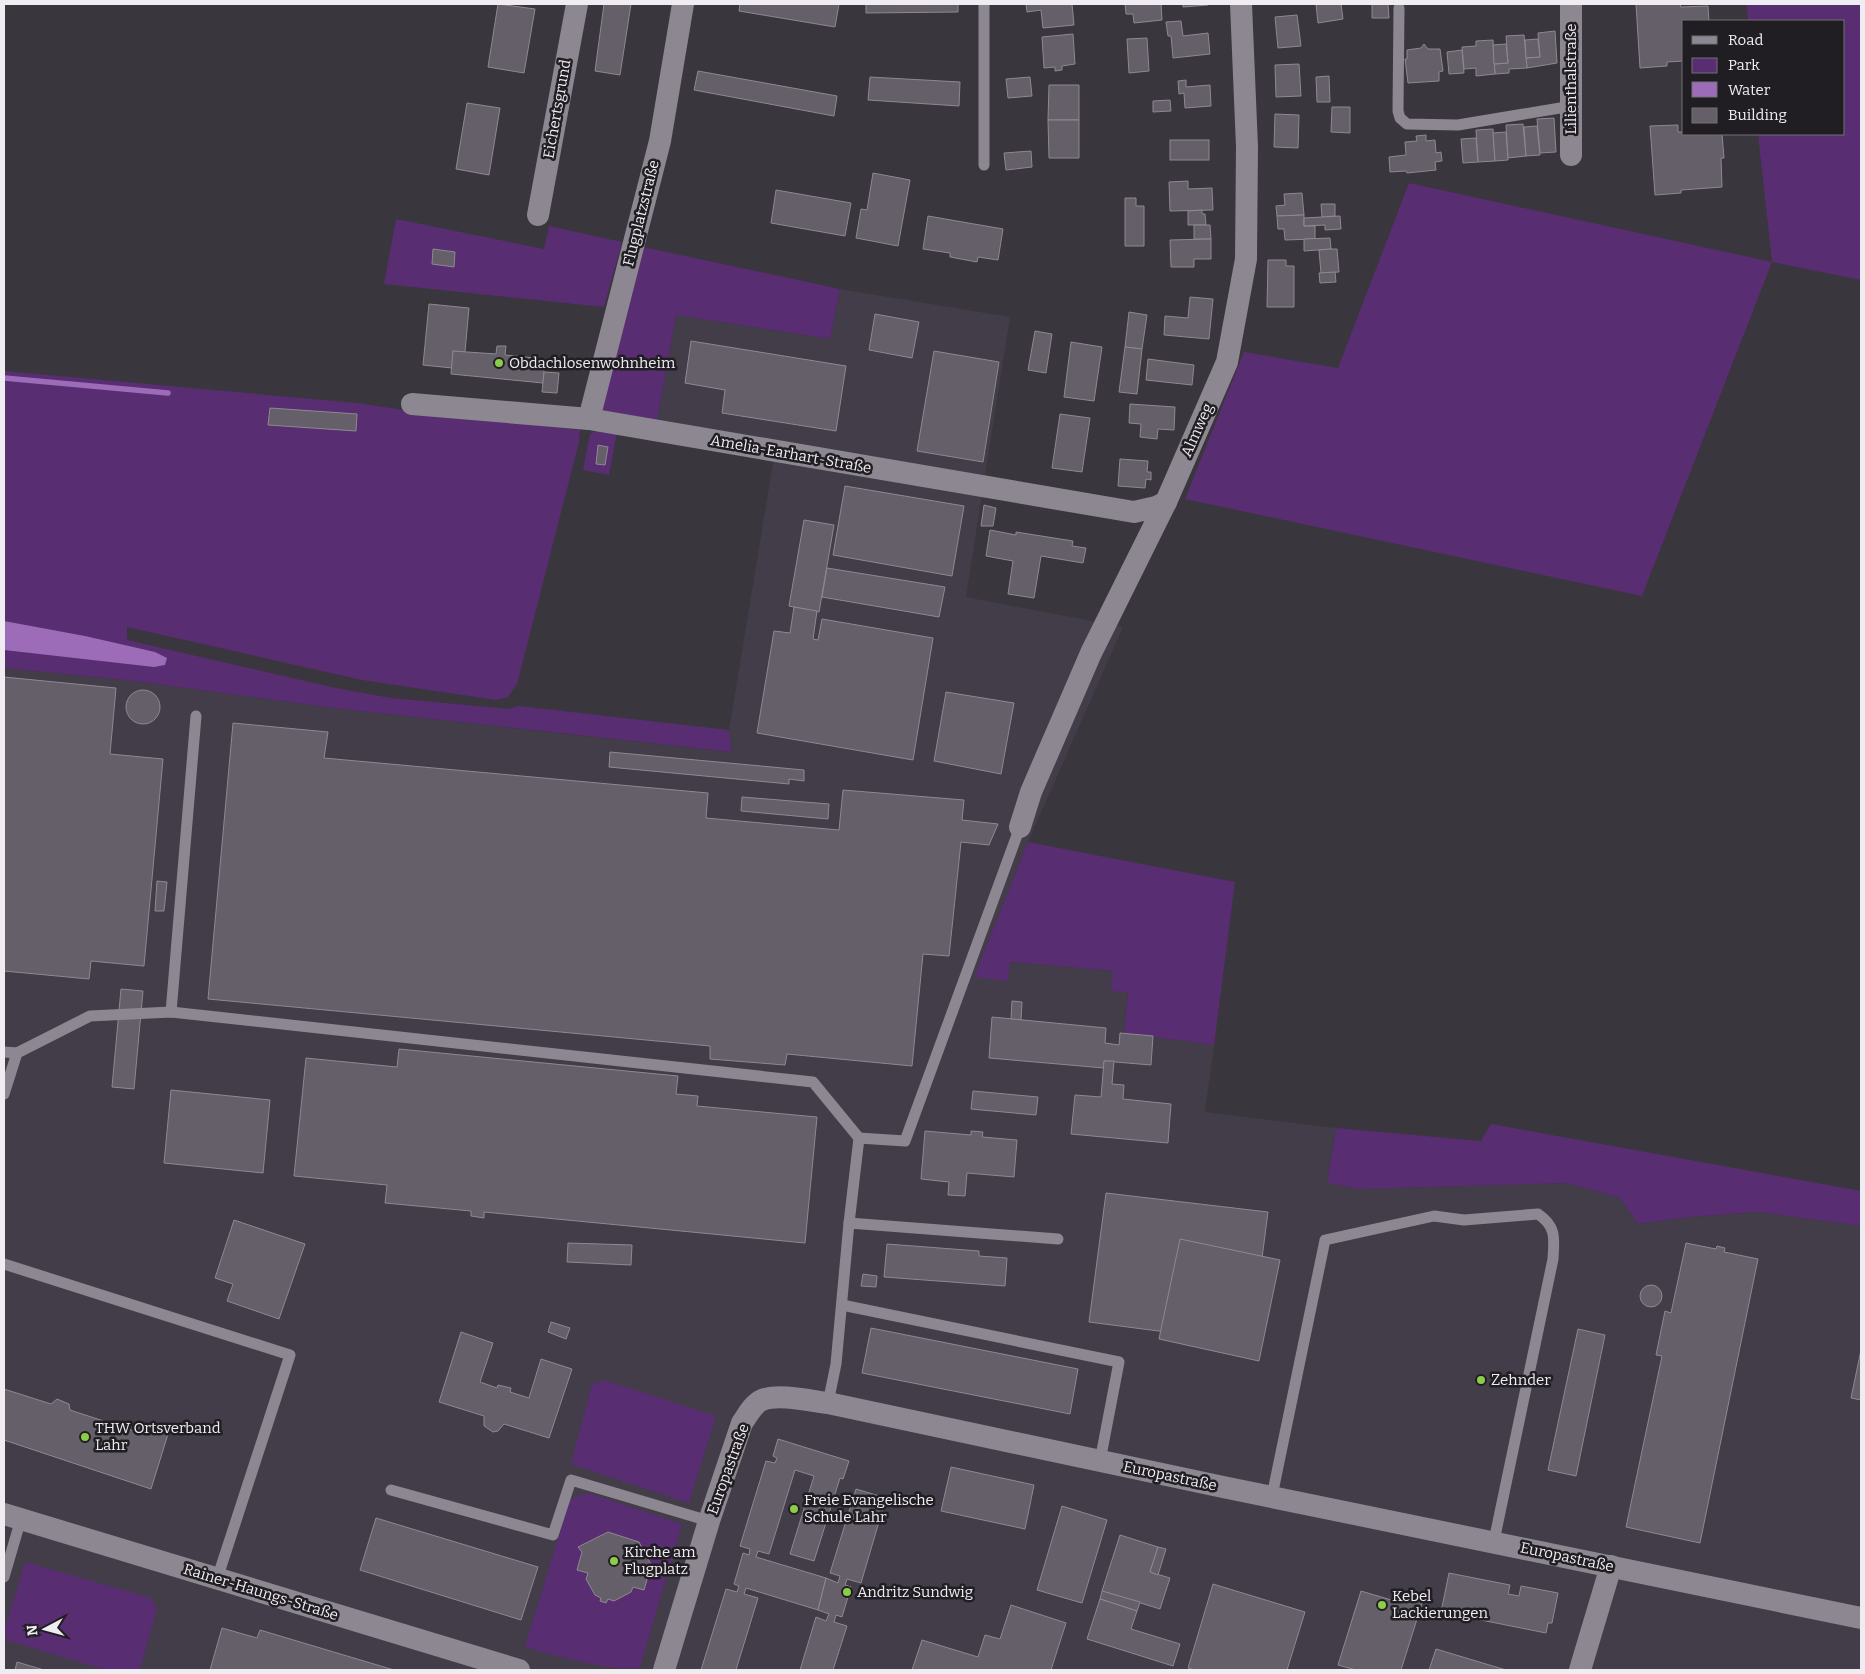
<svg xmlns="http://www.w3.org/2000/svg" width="1865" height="1674" viewBox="0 0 1865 1674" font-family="Bitter,serif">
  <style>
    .built { fill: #433c49 }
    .green { fill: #592d71 }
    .water { fill: #9c6cb8 }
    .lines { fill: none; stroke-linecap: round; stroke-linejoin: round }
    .stream { stroke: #9c6cb8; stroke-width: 5.5 }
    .building { fill: #645f68; stroke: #8e8991 }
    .lane { stroke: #8c8790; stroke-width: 11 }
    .street { stroke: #8c8790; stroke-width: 22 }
    .poi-dot { fill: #8ace47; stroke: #201e22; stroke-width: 2 }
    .labels { text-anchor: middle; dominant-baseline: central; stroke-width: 5; stroke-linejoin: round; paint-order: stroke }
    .street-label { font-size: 15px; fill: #f0edf2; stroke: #201e22 }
    .poi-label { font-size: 15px; fill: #f0edf2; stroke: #201e22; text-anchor: start }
  </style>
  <rect width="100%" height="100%" fill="#3a363d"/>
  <path class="built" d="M840 289 1010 317 966 597 1123 627 1028 842 974 977 1010 962 1113 971 1128 992 1124 1033 1214 1045 1205 1112 1336 1128 1327 1183 1359 1189 1567 1183 1620 1198 1638 1224 1690 1217 1758 1212 1861 1226V1670H4V668L126 680 333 708 730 752 729 730 774 457 657 421 676 315 830 339Z"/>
  <g class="green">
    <path d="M1747 4H1861V280L1772 262 1642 596 1185 499 1244 352 1338 368 1409 183 1772 262 1758 134H1844V21H1748Z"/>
    <path d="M396 219 544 249 549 226 622 242 604 307 384 284Z"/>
    <path d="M643 247 840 289 830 339 676 315 657 421 599 411Z"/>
    <path d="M4 371 357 403 417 412 580 430 579 442 517 684 508 697 496 700 362 680 127 627V640L336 688 391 698 509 709 519 706 729 730 731 752 333 708 126 680 4 668Z"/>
    <path d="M598 430 617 432 609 475 583 470 590 434Z"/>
    <path d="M1028 842 1235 882 1214 1045 1124 1033 1128 992 1111 991 1113 971 1010 962 1008 981 974 977Z"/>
    <path d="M1491 1124 1861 1191V1226L1758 1212 1690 1217 1638 1224 1620 1198 1567 1183 1359 1189 1327 1183 1336 1128 1481 1141Z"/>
    <path d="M604 1380 716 1416 689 1503 571 1464 592 1384Z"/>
    <path d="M588 1493 682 1524 640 1667C620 1674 549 1654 525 1647L570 1499Z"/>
    <path d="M25 1562 151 1598 157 1608 140 1670H106L6 1640 5 1629Z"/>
  </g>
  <path class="water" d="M4 621 85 636 155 652 167 658 165 665 154 667 4 650Z"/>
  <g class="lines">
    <path class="stream" d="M4 378 168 393"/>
  </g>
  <g class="building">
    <path d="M498 4 535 9 524 73 488 67Z"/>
    <path d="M604 4H631L620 75 595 71Z"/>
    <path d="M740 4H839L835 27 739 11Z"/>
    <path d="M866 4H958V12L866 13Z"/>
    <path d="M1026 4H1072L1074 25 1043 28 1041 10 1027 12Z"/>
    <path d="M1125 4H1161L1162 20 1134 23 1133 14H1126Z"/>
    <path d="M1183 4H1208V5L1183 7Z"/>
    <path d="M1316 4H1341L1343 19 1318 23Z"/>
    <path d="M1372 4H1388L1389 18H1372Z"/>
    <path d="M1636 4H1680L1681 7 1708 6 1709 21H1684V61L1667 62V66L1640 68Z"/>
    <path d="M1297 15 1301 46 1278 48 1275 17Z"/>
    <path d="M1181 21 1183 36 1208 33 1210 54 1173 58 1171 36H1168L1166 22Z"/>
    <path d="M1555 31 1557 63 1527 68 1526 58 1540 57 1538 33Z"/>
    <path d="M1073 34 1075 64 1062 66V70L1055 71V67L1044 68 1042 37Z"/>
    <path d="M1524 35 1527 68 1509 69V73L1495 74 1494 64 1508 63 1506 36Z"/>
    <path d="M1147 38 1149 71 1129 73 1127 39Z"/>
    <path d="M1538 39 1540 57 1526 58 1525 40Z"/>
    <path d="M1493 40 1495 74 1476 76V68L1464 69 1462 47 1476 46V41Z"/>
    <path d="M1424 44 1428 49H1440L1443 71 1439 72V81L1408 83 1405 59H1407V50L1421 48Z"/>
    <path d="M1506 44 1508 63 1494 64 1493 45Z"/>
    <path d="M1462 50 1464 73 1449 74 1447 52Z"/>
    <path d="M1299 64 1301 96 1276 97 1275 65Z"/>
    <path d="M698 71 837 96 834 116 694 90Z"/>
    <path d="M1329 76 1330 102H1317L1316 77Z"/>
    <path d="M870 77 960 82 959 106 868 100Z"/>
    <path d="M1030 77 1032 96 1008 98 1006 79Z"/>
    <path d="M1186 80V87L1210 85 1211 106 1185 108 1184 93 1179 94 1178 81Z"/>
    <path d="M1049 85H1079V120H1048Z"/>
    <path d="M1170 100 1171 111 1153 112V101Z"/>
    <path d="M467 103 500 108 489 175 456 169Z"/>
    <path d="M1332 107H1350V133L1331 132Z"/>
    <path d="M1275 114 1299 115 1298 148 1274 147Z"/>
    <path d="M1554 118 1556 152 1540 153 1537 119Z"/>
    <path d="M1048 120H1079V158H1049Z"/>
    <path d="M1523 124 1526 156 1508 158 1506 125Z"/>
    <path d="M1678 125V132H1684V134H1722L1724 158H1721L1722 187 1681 190V193L1655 195 1650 126Z"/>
    <path d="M1537 126 1540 155 1526 156 1524 127Z"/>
    <path d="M1493 129 1495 161 1478 162 1476 130Z"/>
    <path d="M1506 132 1508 160 1495 161 1493 133Z"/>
    <path d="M1426 135V141L1435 140 1436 153 1441 152 1442 161 1435 162 1436 170 1407 173 1406 171 1390 172 1389 157 1406 155 1405 142 1417 141 1416 136Z"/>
    <path d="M1476 138 1478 162 1463 163 1461 139Z"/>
    <rect x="1170" y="140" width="39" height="20"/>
    <path d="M1031 151 1032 167 1006 170 1004 153Z"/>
    <path d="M873 173 910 180 898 246 856 238 861 209 867 210Z"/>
    <path d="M1188 181V189L1212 188 1213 210 1170 211 1169 182Z"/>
    <path d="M776 190 851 203 845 236 771 223Z"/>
    <path d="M1302 193 1304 215 1277 216 1276 206 1285 205 1284 194Z"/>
    <path d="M1125 198H1136V206H1144V246H1125Z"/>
    <path d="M1321 204H1335V216L1322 217Z"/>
    <path d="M1202 210V214H1205L1206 225H1188V211Z"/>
    <path d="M1304 215V226H1315V239L1285 240 1284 229H1278L1277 216Z"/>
    <path d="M928 216 1003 229 998 260 978 257 977 262 950 257V253L923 249Z"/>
    <path d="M1340 216 1341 229 1325 230V225L1304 226V218Z"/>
    <path d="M1194 225H1210L1211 239H1194Z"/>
    <path d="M1330 238 1331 249 1304 251V239Z"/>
    <path d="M1211 239V259H1194V267H1171L1170 240Z"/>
    <path d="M433 249 455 252 454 267 432 264Z"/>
    <path d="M1331 249H1337L1339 272 1321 273 1319 250Z"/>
    <path d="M1268 260H1286V266H1294V307H1267Z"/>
    <path d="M1335 272 1336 282 1320 283 1319 273Z"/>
    <path d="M1190 297 1213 299 1209 339 1164 335 1165 316 1188 318Z"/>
    <path d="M429 304 469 308 465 352 453 351 452 368 423 365Z"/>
    <path d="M1129 312 1147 315 1142 349 1125 347Z"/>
    <path d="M875 314 919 322 912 358 869 350Z"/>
    <path d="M1035 331 1052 334 1046 373 1028 370Z"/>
    <path d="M691 341 846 366 836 431 722 413 725 390 685 383Z"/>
    <path d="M1071 342 1102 347 1094 401 1064 397Z"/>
    <path d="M497 346H506L505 355 545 359 543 383 451 374 453 351 496 354Z"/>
    <path d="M1125 347 1142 349 1137 394 1119 392Z"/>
    <path d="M934 351 999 362 983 462 917 451Z"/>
    <path d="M1148 359 1194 365 1192 385 1146 380Z"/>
    <path d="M544 372 559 373 557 393 542 392Z"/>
    <path d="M1130 404 1175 407 1174 430 1158 429 1157 439 1140 437 1141 424 1129 423Z"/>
    <path d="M270 408 357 414 356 431 268 425Z"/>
    <path d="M1060 414 1090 418 1082 472 1052 468Z"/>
    <path d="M598 445 608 447 605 465 596 464Z"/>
    <path d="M1120 459 1148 461 1147 472H1151V480L1146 479 1145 488 1118 486Z"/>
    <path d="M845 486 964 506 952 576 833 555Z"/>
    <path d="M984 505 996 508 993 526H981Z"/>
    <path d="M804 520 834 525 819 612 789 606Z"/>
    <path d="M990 530 1016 535V532L1073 541 1072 546 1086 548 1083 563 1041 556 1034 598 1008 594 1013 561 986 556Z"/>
    <path d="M827 568 945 587 939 617 822 597Z"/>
    <path d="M794 607 817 611 813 639 818 640 822 619 933 638 913 760 757 733 774 631 790 633Z"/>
    <path d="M4 677 116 688 110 754 163 759 144 966 91 961 89 979 4 971Z"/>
    <circle cx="143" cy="707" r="17"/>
    <path d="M946 692 1014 703 1001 774 934 761Z"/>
    <path d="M233 723 328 732 324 758 708 793 706 818 839 830 843 790 964 800 962 820 998 824 989 845 961 842 949 956 923 954 912 1066 787 1054 785 1065 710 1059V1046L208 999Z"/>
    <path d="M610 752 804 770V781L789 779V784L609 767Z"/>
    <path d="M742 797 829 804 828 819 741 811Z"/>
    <path d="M157 881 167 882 164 911H155Z"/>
    <path d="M121 989 143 991 134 1089 112 1087Z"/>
    <path d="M1012 1001 1022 1002 1021 1020 1011 1019Z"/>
    <path d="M992 1017 1106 1028 1105 1043 1119 1045 1120 1033 1153 1036 1151 1065 1104 1061V1068L989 1058Z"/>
    <path d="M399 1049 678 1076 676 1094 698 1096 697 1106 817 1117 805 1243 484 1212V1218L471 1216V1211L385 1203 387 1185 294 1176 306 1058 397 1067Z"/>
    <path d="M1104 1061H1114L1112 1084 1124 1085 1123 1099 1171 1104 1168 1143 1071 1134 1075 1095 1101 1097Z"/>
    <path d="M171 1090 270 1100 263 1173 164 1163Z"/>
    <path d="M973 1091 1038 1097 1036 1115 971 1109Z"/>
    <path d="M925 1131 971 1135V1131L983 1132 982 1137 1017 1140 1014 1177 967 1173 965 1196 948 1195 949 1182 921 1179Z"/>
    <path d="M1106 1193 1268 1212 1251 1343 1089 1322Z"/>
    <path d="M234 1220 305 1244 279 1319 227 1301 233 1284 215 1278Z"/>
    <path d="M1180 1239 1280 1260 1259 1361 1159 1339Z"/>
    <path d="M568 1243 632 1245 631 1265 567 1262Z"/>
    <path d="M1686 1243 1716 1249 1717 1246 1725 1248 1724 1252 1758 1259 1700 1543 1626 1527 1662 1356 1656 1355 1665 1311 1671 1313Z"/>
    <path d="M887 1244 979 1251V1256L1007 1258 1005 1286 884 1277Z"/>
    <path d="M863 1274 877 1276 876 1287 861 1286Z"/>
    <circle cx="1651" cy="1296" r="11"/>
    <path d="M551 1322 570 1328 566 1339 548 1332Z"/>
    <path d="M871 1328 1078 1369 1070 1414 862 1373Z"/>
    <path d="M1578 1329 1605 1335 1576 1476 1548 1470Z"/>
    <path d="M461 1332 493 1343 480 1382 497 1388 498 1385 511 1388 510 1392 529 1398 541 1359 572 1369 549 1438 504 1424 498 1431 493 1432 484 1426V1416L439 1402Z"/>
    <path d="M1861 1350V1400L1851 1398Z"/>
    <path d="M4 1389 51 1404 57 1399 69 1404 70 1410 134 1431 136 1424 168 1434 151 1489 4 1440Z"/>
    <path d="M778 1439 849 1461 843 1479 840 1478 814 1561 790 1554 814 1476 795 1470 769 1554 758 1551 756 1557 826 1578 818 1610 746 1588 744 1594 758 1598 736 1670H701L726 1589 737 1592 739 1586 734 1584 743 1553 749 1555 750 1549 740 1546 766 1461 775 1463 777 1458 773 1456Z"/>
    <path d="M951 1467 1034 1485 1025 1529 941 1511Z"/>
    <path d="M856 1489 886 1498 861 1583 847 1579 845 1585 851 1587 842 1617 836 1615 834 1622 847 1626 833 1670H800L816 1617 826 1621 829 1614 818 1610 826 1578 838 1583 840 1576 830 1573Z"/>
    <path d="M1062 1506 1107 1520 1082 1603 1037 1590Z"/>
    <path d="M376 1518 538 1567 521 1620 360 1570Z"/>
    <path d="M608 1532 639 1542 655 1572 649 1573 644 1590 633 1587 631 1592 614 1601 608 1599 606 1603 600 1601 601 1598 595 1595 586 1579 588 1573 577 1570 582 1552 578 1547Z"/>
    <path d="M1120 1535 1158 1547 1150 1572 1170 1578 1160 1609 1102 1591Z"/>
    <path d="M1158 1547 1166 1549 1158 1575 1150 1572Z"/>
    <path d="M1449 1573 1510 1585 1508 1594 1519 1596 1521 1586 1558 1593 1552 1623H1548L1546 1633 1441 1612Z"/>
    <path d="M1213 1584 1305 1612 1287 1670H1195L1188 1668Z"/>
    <path d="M1102 1591 1140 1602 1137 1611 1100 1599Z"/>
    <path d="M1361 1591 1398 1602 1401 1593 1423 1600 1401 1670H1356L1338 1665Z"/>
    <path d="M1100 1599 1137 1611 1131 1629 1180 1644 1173 1666 1087 1639Z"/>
    <path d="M1011 1605 1066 1623 1051 1670H912L922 1640 978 1657 985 1635 1000 1639Z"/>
    <path d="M222 1628 257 1638 260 1630 394 1670H210Z"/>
    <path d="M1436 1649 1506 1670H1429Z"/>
    <path d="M17 1662 44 1670H15Z"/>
  </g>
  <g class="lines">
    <g class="lane">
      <path d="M1399 8 1398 111 1400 118 1407 124 1458 125 1572 106"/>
      <path d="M984 165V4"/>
      <path d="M171 1012 196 716"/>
      <path d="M4 1052 17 1053 4 1094"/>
      <path d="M17 1053 90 1016 171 1012 813 1082 859 1138 849 1223"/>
      <path d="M859 1138 905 1141 1020 827"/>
      <path d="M4 1264 290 1355 217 1579"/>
      <path d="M842 1305 1119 1362 1100 1461"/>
      <path d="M828 1403 836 1364 849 1223 1058 1239"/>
      <path d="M391 1490 553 1535 571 1480 709 1521"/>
      <path d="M1272 1496 1325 1240 1434 1216 1464 1220 1538 1214C1557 1227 1554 1239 1553 1259L1494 1541"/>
      <path d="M4 1577 21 1519"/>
    </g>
    <g class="street">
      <path d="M1571 155V4"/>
      <path d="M538 215 577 4"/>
      <path d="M412 404 589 419 1134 512 1156 507 1166 502"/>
      <path d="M589 419 660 141 683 4"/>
      <path d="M1020 827 1031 792 1091 653 1166 502 1227 362 1246 259 1247 147 1241 4"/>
      <path d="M4 1514 519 1670"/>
      <path d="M664 1670 709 1521 742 1423C747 1416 753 1404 762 1400 779 1393 811 1401 828 1403L1223 1487 1861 1618"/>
      <path d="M1580 1670 1611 1566"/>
    </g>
  </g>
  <g class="poi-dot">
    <circle cx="499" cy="363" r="5"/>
    <circle cx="1481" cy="1380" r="5"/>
    <circle cx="85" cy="1437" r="5"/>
    <circle cx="794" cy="1509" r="5"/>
    <circle cx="614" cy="1561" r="5"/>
    <circle cx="847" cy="1592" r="5"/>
    <circle cx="1382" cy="1605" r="5"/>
  </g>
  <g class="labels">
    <g class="street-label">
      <text transform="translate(1571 79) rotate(-90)">Lilienthalstraße</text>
      <text transform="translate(557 109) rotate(-80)">Eichertsgrund</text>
      <text transform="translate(641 213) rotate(-76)">Flugplatzstraße</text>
      <text transform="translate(1197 430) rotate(-66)">Almweg</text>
      <text transform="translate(791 454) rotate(10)">Amelia-Earhart-Straße</text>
      <text transform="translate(728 1469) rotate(-70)">Europastraße</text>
      <text transform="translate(1170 1476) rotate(12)">Europastraße</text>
      <text transform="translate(1567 1557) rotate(12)">Europastraße</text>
      <text transform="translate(261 1592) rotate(17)">Rainer-Haungs-Straße</text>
    </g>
    <g class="poi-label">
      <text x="509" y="363">Obdachlosenwohnheim</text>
      <text x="1491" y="1380">Zehnder</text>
      <text x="95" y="1428">THW Ortsverband<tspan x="95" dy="17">Lahr</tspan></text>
      <text x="804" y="1500">Freie Evangelische<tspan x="804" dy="17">Schule Lahr</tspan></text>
      <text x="624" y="1552">Kirche am<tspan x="624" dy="17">Flugplatz</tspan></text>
      <text x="857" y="1592">Andritz Sundwig</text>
      <text x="1392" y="1596">Kebel<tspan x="1392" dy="17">Lackierungen</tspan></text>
    </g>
  </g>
  <rect width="1865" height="1674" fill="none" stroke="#f0edf2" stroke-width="10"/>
  <rect x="1682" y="20" width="162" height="115" fill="#201e22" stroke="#737175"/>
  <rect x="1692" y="36" width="25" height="8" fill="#8c8790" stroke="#737175"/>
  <text x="1728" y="45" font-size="15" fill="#f0edf2">Road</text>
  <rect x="1692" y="58" width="25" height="15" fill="#592d71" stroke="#737175"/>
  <text x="1728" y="70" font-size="15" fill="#f0edf2">Park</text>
  <rect x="1692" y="82" width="25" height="15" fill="#9c6cb8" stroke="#737175"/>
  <text x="1728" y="95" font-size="15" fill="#f0edf2">Water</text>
  <rect x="1692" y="108" width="25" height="15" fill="#645f68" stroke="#737175"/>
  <text x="1728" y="120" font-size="15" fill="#f0edf2">Building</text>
  <g transform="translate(45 1629) rotate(264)" stroke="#201e22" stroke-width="4" paint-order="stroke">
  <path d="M0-4L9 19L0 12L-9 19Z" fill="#f0edf2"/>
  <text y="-8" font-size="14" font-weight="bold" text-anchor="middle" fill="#f0edf2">N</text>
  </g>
</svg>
